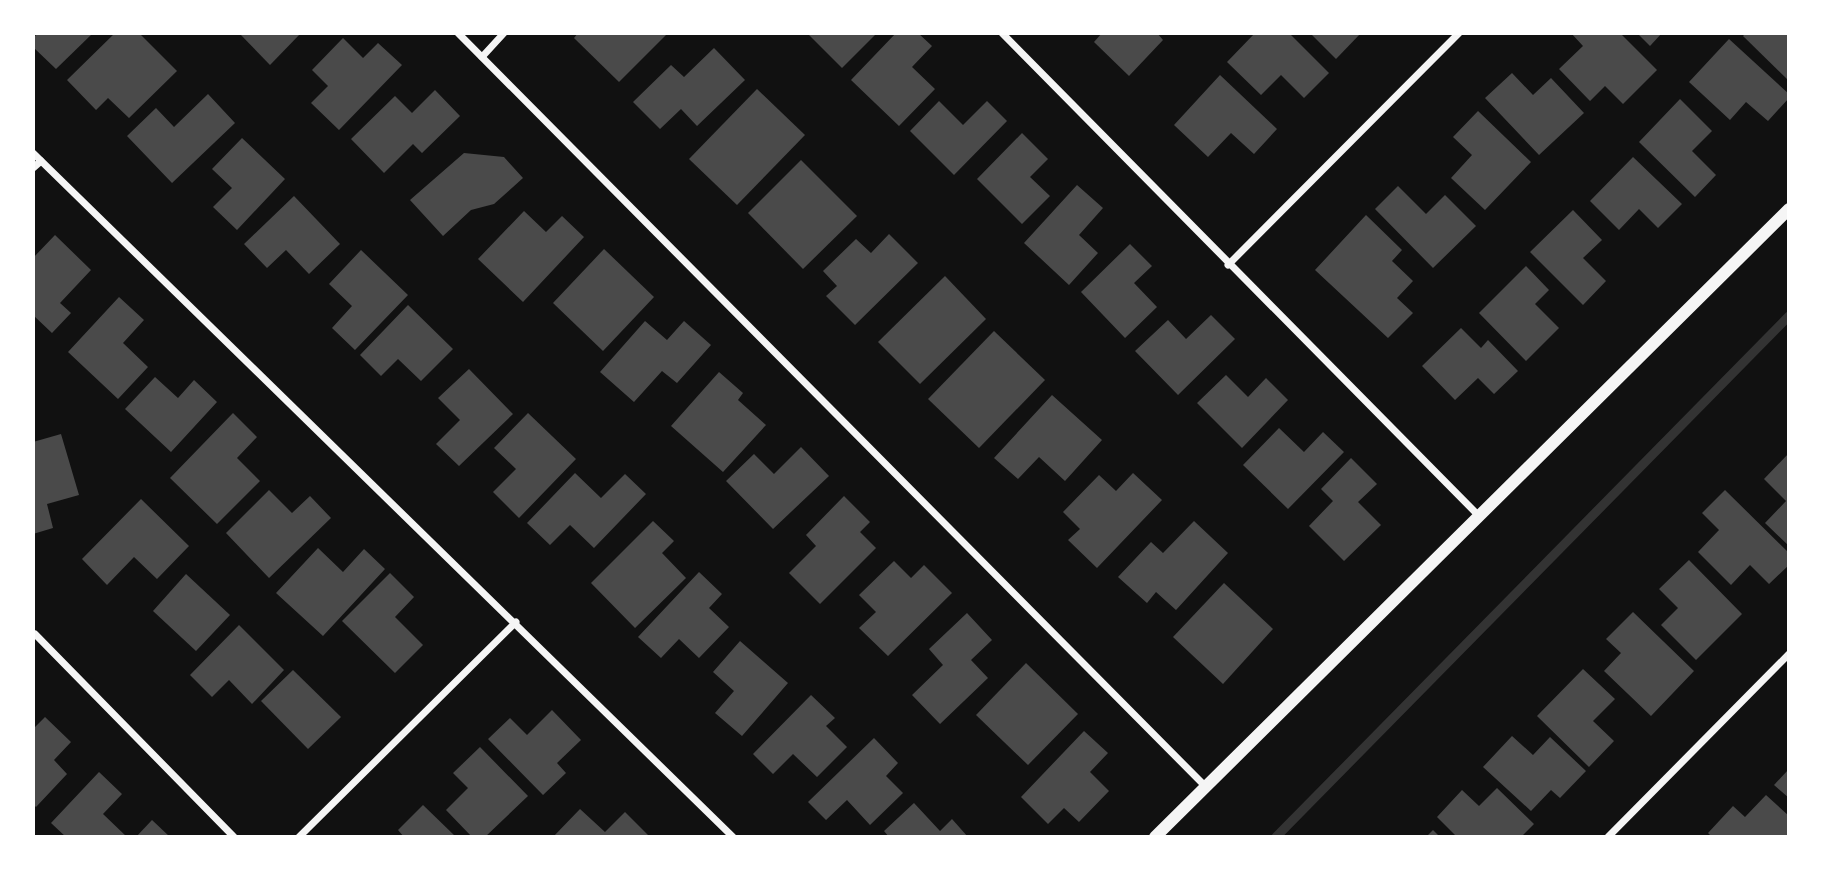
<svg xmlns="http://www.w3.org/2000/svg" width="1822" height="870" viewBox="0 0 1822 870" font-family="Poppins,sans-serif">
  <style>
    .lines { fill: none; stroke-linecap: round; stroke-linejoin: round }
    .stream { stroke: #333; stroke-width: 9 }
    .building { fill: #4a4a4a }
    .minor { stroke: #f5f5f5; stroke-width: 7 }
    .tertiary { stroke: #f5f5f5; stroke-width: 12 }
  </style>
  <rect width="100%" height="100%" fill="#111"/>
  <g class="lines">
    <path class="stream" d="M1276 837 1789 316"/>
  </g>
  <g class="building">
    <path d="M38 33H93L56 69 33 47V38Z"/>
    <path d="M115 33H139L177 71 129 118 108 98 96 110 67 80Z"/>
    <path d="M239 33H301L270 65Z"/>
    <path d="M578 33H668L619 82 574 38Z"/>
    <path d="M807 33H877L842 68Z"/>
    <path d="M896 33H918L932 46 912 67 935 89 899 126 851 80Z"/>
    <path d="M1102 33H1157L1163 40 1129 76 1094 42Z"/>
    <path d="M1255 33H1289L1329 73 1304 98 1281 75 1261 95 1227 62Z"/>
    <path d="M1310 33H1361L1336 59Z"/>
    <path d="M1571 33H1620L1657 70 1623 104 1605 86 1590 101 1559 69 1583 46Z"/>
    <path d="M1637 33H1662L1650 46Z"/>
    <path d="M1746 33H1789V81L1743 36Z"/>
    <path d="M343 38 363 58 378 43 402 65 339 130 311 103 328 86 312 70Z"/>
    <path d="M1729 39 1789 94V98L1768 121 1746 102 1730 120 1689 82Z"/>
    <path d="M714 48 745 80 697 126 681 109 660 129 633 102 671 65 684 77Z"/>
    <path d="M1512 73 1533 95 1551 78 1584 113 1539 155 1485 98Z"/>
    <path d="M1220 75 1277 129 1254 154 1231 133 1208 157 1174 125Z"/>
    <path d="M757 89 805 135 737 205 689 159Z"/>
    <path d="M435 90 460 116 422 153 413 144 384 173 351 139 395 96 412 113Z"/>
    <path d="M208 94 235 123 172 183 127 136 156 108 174 127Z"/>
    <path d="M1680 99 1712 131 1692 151 1716 175 1695 197 1639 142Z"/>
    <path d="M939 101 963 125 987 101 1007 121 954 175 910 131Z"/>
    <path d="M1478 111 1531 162 1485 210 1451 178 1472 155 1453 137Z"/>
    <path d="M1022 133 1048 159 1030 177 1050 196 1022 224 977 179Z"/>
    <path d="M242 138 285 179 237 230 213 207 232 188 212 169Z"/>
    <path d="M464 153 504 157 523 178 494 204 471 210 443 236 410 200Z"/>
    <path d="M1633 157 1682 204 1658 228 1639 209 1619 230 1590 201Z"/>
    <path d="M801 160 857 216 803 269 748 213Z"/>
    <path d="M1077 185 1103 208 1079 235 1098 253 1069 285 1024 243Z"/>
    <path d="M1398 186 1426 214 1445 195 1476 226 1433 268 1375 209Z"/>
    <path d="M294 196 340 244 309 274 286 250 267 268 244 244Z"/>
    <path d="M1573 210 1602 240 1583 258 1606 281 1583 305 1530 252Z"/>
    <path d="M524 211 546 232 562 216 584 237 523 302 478 259Z"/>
    <path d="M1366 215 1402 250 1392 261 1413 281 1397 298 1413 313 1388 338 1315 270Z"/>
    <path d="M889 234 918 263 855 325 826 296 837 286 823 271 856 239 871 253Z"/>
    <path d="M55 235 91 270 60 303 71 313 52 333 33 315V258Z"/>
    <path d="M1130 244 1152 266 1134 283 1157 307 1125 338 1081 292Z"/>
    <path d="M604 249 654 297 603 351 553 303Z"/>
    <path d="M361 250 408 295 355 350 332 328 352 306 329 284Z"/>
    <path d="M1526 266 1549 290 1535 304 1559 328 1526 361 1479 313Z"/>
    <path d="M945 276 986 319 920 384 878 342Z"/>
    <path d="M119 297 144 320 123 343 148 367 118 399 68 352Z"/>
    <path d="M408 305 453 349 421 381 398 359 381 376 360 355Z"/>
    <path d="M1211 315 1235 339 1178 395 1135 351 1168 320 1186 339Z"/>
    <path d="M645 321 667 340 684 321 711 345 677 383 662 371 634 402 600 372Z"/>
    <path d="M1461 328 1481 348 1488 340 1518 371 1494 394 1478 378 1455 400 1422 366Z"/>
    <path d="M994 331 1045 380 979 448 928 399Z"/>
    <path d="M469 369 513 414 459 466 436 444 460 420 438 398Z"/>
    <path d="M719 372 743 393 738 400 766 425 723 472 671 426Z"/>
    <path d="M1226 375 1248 397 1266 378 1288 400 1242 448 1197 403Z"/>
    <path d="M155 377 178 398 194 380 217 402 171 452 125 409Z"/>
    <path d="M1052 395 1102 440 1065 481 1039 457 1018 479 994 458Z"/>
    <path d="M233 413 257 437 237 458 260 481 217 524 170 478Z"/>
    <path d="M528 413 576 459 519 518 493 492 516 469 494 448Z"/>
    <path d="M1279 428 1304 452 1323 432 1344 452 1288 509 1243 465Z"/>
    <path d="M61 434 79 495 47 504 53 528 33 534V442Z"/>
    <path d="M801 447 829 476 773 529 726 481 754 454 774 474Z"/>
    <path d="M1789 453V546L1765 523 1786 501 1764 479Z"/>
    <path d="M1351 458 1377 484 1358 502 1381 525 1344 561 1309 526 1333 501 1321 489Z"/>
    <path d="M575 473 601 498 625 474 646 494 594 548 570 525 550 545 527 523Z"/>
    <path d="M1133 473 1162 500 1097 568 1068 540 1080 529 1063 512 1099 475 1116 491Z"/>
    <path d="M269 490 292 513 310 496 331 518 269 578 226 533Z"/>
    <path d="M1725 490 1789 553V565L1769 584 1750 565 1731 585 1698 552 1719 530 1702 513Z"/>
    <path d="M844 496 870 522 860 532 876 548 820 604 789 573 816 546 806 535Z"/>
    <path d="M141 499 189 546 157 579 134 557 107 585 82 559Z"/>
    <path d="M653 521 674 541 662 553 686 578 635 628 591 583Z"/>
    <path d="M1194 521 1228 553 1176 610 1156 592 1147 603 1118 577 1151 542 1163 553Z"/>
    <path d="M318 548 343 572 364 549 385 569 323 636 276 593Z"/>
    <path d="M1689 560 1742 614 1696 660 1661 625 1678 608 1659 589Z"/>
    <path d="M894 561 911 578 924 565 952 593 888 656 859 628 876 612 859 595Z"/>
    <path d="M699 572 722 594 709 608 729 627 699 658 679 639 661 658 638 637Z"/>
    <path d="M390 573 414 597 395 617 423 645 395 673 342 621Z"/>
    <path d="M186 574 230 615 196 651 153 611Z"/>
    <path d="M1224 583 1273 629 1223 684 1173 637Z"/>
    <path d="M1633 612 1694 671 1651 716 1604 671 1621 653 1606 639Z"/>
    <path d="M967 613 992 640 971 660 988 678 940 724 912 695 943 665 929 649Z"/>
    <path d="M239 625 284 670 252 704 229 680 212 697 190 675Z"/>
    <path d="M740 641 788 683 742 736 715 713 734 691 713 672Z"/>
    <path d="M1026 663 1078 714 1028 765 976 715Z"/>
    <path d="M1583 669 1615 699 1593 721 1614 741 1589 767 1537 716Z"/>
    <path d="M293 670 341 717 308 749 261 701Z"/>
    <path d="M811 695 835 718 826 726 847 747 817 777 793 754 773 774 753 754Z"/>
    <path d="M552 710 581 740 557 763 566 773 543 795 488 739 510 718 527 735Z"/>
    <path d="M45 717 71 742 54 760 67 774 36 807 33 804V729Z"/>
    <path d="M1084 731 1108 753 1090 772 1109 791 1079 822 1064 808 1048 824 1021 797Z"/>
    <path d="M1512 736 1533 755 1550 737 1586 771 1560 798 1551 790 1531 811 1483 767Z"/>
    <path d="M874 738 898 763 886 776 903 793 870 825 847 800 826 820 808 802Z"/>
    <path d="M480 747 528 796 485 837H472L446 810 468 788 453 773Z"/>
    <path d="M1789 769V798L1774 785Z"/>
    <path d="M99 772 122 794 103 814 127 837H66L51 823Z"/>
    <path d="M1497 788 1534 824 1521 837H1457L1437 817 1462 790 1479 806Z"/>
    <path d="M1766 795 1789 816V837H1712L1708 833 1733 806 1745 817Z"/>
    <path d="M914 803 940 831 952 819 968 837H889L884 831Z"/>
    <path d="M423 805 456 837H404L398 830Z"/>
    <path d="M580 809 605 832 625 812 650 837H553Z"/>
    <path d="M152 820 170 837H136Z"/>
    <path d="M1433 830 1440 837H1426Z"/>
  </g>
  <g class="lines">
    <g class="minor">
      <path d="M458 33 1205 786"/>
      <path d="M1002 33 1479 516"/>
      <path d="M482 57 504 33"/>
      <path d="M33 153 733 837"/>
      <path d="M33 168 41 161"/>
      <path d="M1228 265 1459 33"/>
      <path d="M35 634 234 837"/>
      <path d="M299 837 516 622"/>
      <path d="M1608 837 1789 654"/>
    </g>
    <path class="tertiary" d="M1155 837 1789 209"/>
  </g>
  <rect width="1822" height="870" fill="none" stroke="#ffffff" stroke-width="70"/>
</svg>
